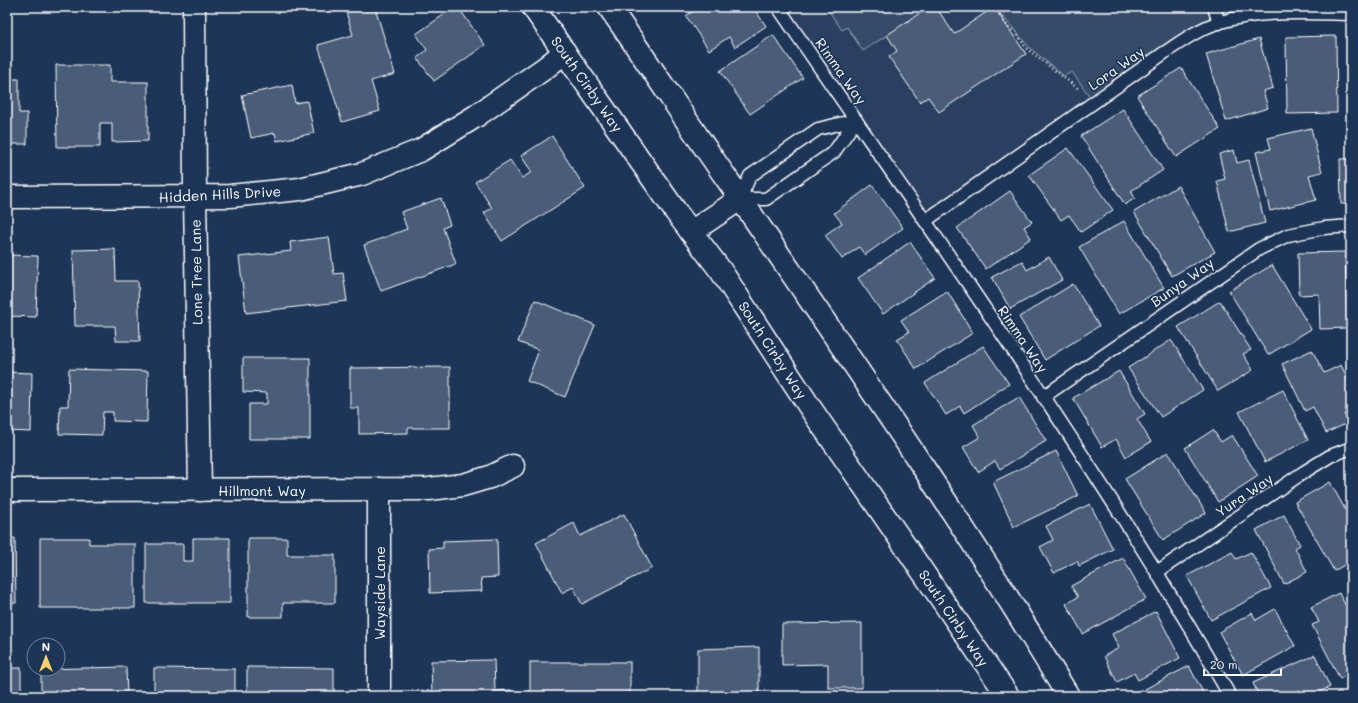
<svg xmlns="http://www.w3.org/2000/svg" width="1358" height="703" viewBox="0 0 1358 703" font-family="Mali,sans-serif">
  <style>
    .built { fill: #2a4161 }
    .green { fill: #364b69; stroke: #9aa5b4 }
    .building { fill: #4a5d79; stroke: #fff }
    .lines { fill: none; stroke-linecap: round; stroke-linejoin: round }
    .service-casing { stroke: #fff; stroke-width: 15 }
    .minor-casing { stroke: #fff; stroke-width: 25 }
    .secondary-casing { stroke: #fff; stroke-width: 25 }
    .path { stroke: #fff; stroke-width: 2.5; stroke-dasharray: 1 3; stroke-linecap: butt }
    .service { stroke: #1d3557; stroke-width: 12 }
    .minor { stroke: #1d3557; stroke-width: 22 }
    .secondary { stroke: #1d3557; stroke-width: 22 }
    .labels { text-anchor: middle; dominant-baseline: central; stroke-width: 3.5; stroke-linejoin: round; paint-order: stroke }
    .street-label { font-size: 14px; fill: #fff; stroke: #1d3557 }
  </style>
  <rect width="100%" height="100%" fill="#1d3557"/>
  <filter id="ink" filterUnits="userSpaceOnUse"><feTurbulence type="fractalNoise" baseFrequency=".025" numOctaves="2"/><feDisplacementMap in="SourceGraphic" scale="8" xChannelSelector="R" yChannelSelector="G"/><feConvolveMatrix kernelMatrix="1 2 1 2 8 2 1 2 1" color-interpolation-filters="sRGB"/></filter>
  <g filter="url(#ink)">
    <path class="built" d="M785 7H826L842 30 847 27 921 11 919 7H995L1029 47 1064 76 1072 72 1091 98 925 212Z"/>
    <g class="green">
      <path d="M826 7H919L922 12 863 51 847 27 842 30Z"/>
      <path d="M995 7H1209L1212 21 1091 98 1072 72 1064 76 1029 47Z"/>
    </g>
    <g class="building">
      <path d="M353 7H375L395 74 371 81 380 111 342 122 318 45 353 35 345 9Z"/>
      <path d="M455 7H458L485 45 434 81 417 58 427 50 416 34Z"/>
      <path d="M699 7H753L766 26 735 47 729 37 709 50 686 16Z"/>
      <path d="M929 7H936L954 34 994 7 1026 54 939 112 928 97 920 102 889 57 897 51 887 35Z"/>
      <path d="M773 35 803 78 750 114 720 71Z"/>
      <path d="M1336 36 1337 113 1287 114 1286 37Z"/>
      <path d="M1259 39 1273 88 1263 91 1268 108 1226 121 1206 54Z"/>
      <path d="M56 65H110V82H148V141L112 142V123H100V147H57Z"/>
      <path d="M1181 68 1220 129 1176 157 1137 96Z"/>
      <path d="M7 79H19V113H27V144H7Z"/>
      <path d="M292 85 295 103 307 101 314 133 277 141 275 133 251 138 242 95Z"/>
      <path d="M1123 109 1163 170 1131 191 1135 198 1125 205 1081 136Z"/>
      <path d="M1311 128 1322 172 1309 175 1316 200 1270 211 1256 152 1271 149 1268 138Z"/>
      <path d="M1350 129H1351V204H1341L1340 159H1351Z"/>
      <path d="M552 136 585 188 502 241 484 213 492 208 475 182 510 160 522 178 532 172 521 156Z"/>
      <path d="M1068 148 1113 210 1081 232 1069 215 1061 220 1029 175Z"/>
      <path d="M1234 150 1237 163 1249 160 1265 223 1229 232 1217 181 1225 179 1219 154Z"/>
      <path d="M872 185 903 228 865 255 859 247 842 259 825 235 842 223 834 213Z"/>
      <path d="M1178 186 1215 252 1172 276 1134 212Z"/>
      <path d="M1010 191 1032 222 1024 227 1031 238 986 269 957 228Z"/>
      <path d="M441 198 450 225 443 228 456 264 381 291 364 245 407 229 401 212Z"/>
      <path d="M1124 221 1164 288 1119 314 1079 247Z"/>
      <path d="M329 237 334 274 343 273 347 301 246 313 239 257 291 251 290 242Z"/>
      <path d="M910 242 935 278 883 314 858 278Z"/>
      <path d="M115 249 116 281H138L140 341H116L115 326H75L73 250Z"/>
      <path d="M1345 252 1347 328 1320 329 1319 294 1299 295 1298 253Z"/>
      <path d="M7 255 38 256 36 317 7 316Z"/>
      <path d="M1049 257 1062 280 1010 309 992 277 1022 261 1027 270Z"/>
      <path d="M1272 265 1311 329 1268 355 1229 291Z"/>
      <path d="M1073 284 1099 326 1045 360 1019 317Z"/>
      <path d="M947 291 973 333 916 369 897 339 909 332 901 320Z"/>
      <path d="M535 300 595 325 565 397 527 381 539 350 518 342Z"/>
      <path d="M1220 301 1251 350 1243 354 1253 370 1218 391 1178 327Z"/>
      <path d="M1171 340 1203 390 1161 417 1128 368Z"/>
      <path d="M983 346 1009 384 964 413 960 406 946 415 925 383Z"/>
      <path d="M1312 350 1324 373 1341 365 1351 386V410L1344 414 1348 423 1326 433 1313 407 1305 411 1282 364Z"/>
      <path d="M243 358H310V439H249V404H267V393L243 392Z"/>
      <path d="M450 367V428H408V433L359 434V408H350V368Z"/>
      <path d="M69 369 148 371 147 422 113 421V412H103L102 435 59 434 60 406H68Z"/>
      <path d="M1119 371 1145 414 1137 419 1151 442 1126 457 1116 439 1102 447 1073 398Z"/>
      <path d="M7 372 32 373 31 432 7 431Z"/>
      <path d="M1283 390 1308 440 1265 462 1239 412Z"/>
      <path d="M1019 397 1046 441 1000 469 995 461 978 472 963 447 980 437 973 425Z"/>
      <path d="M1213 430 1221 442 1232 435 1258 476 1218 502 1185 448Z"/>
      <path d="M1056 451 1078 496 1014 527 993 482Z"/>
      <path d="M1168 452 1206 513 1163 540 1125 479Z"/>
      <path d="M1330 482 1351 520 1350 536 1351 561 1334 571 1295 502Z"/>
      <path d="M1090 504 1113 549 1079 566 1077 561 1054 573 1040 547 1053 540 1046 526Z"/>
      <path d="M624 514 652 568 582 604 573 587 562 593 536 543 574 523 580 536Z"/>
      <path d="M1284 515 1300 545 1295 548 1307 572 1284 584 1256 530Z"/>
      <path d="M7 538H15L16 603H7Z"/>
      <path d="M40 538H89V544H135V608H40Z"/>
      <path d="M193 538H230V603H146V544H183V561H193Z"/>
      <path d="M248 538H287V555H335V603H283V617H248Z"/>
      <path d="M497 539 498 577 481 578 482 591 430 593 429 549 443 548V541Z"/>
      <path d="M1232 552 1236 559 1251 552 1271 588 1211 620 1187 576Z"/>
      <path d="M1123 558 1146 599 1083 634 1066 604 1078 597 1071 586Z"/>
      <path d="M1339 593 1351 616V673L1340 679 1312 625 1319 622 1311 607Z"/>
      <path d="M1275 609 1295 646 1243 675 1219 632 1252 613 1256 620Z"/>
      <path d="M1156 611 1180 658 1138 680 1134 673 1117 682 1104 656 1119 648 1112 634Z"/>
      <path d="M862 623V688H828V664L782 665V624Z"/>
      <path d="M759 647V696H690V694H698V649Z"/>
      <path d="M1315 655 1330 687 1310 696H1259L1253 683Z"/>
      <path d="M494 660 495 691 511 690V696H432L431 661Z"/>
      <rect x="530" y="662" width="100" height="34"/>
      <path d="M1189 666 1205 696H1149L1145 689Z"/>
      <path d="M126 667 127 696H41V669Z"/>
      <path d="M247 667 334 668V696H247Z"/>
      <rect x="7" y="668" width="14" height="28"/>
      <path d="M154 668 235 669V696H154Z"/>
      <path d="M1340 691 1343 696H1331Z"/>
    </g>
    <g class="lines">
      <defs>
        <g id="service">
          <path d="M778 7C906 194 1037 379 1156 571 1181 613 1206 654 1230 696"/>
          <path d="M1214 7 1219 23"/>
          <path d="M856 120 834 152 766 199H740L750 176 818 129Z"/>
          <path d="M925 221 1164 53C1182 41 1200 28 1220 22 1263 10 1307 13 1351 14"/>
          <path d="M1043 397 1259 249 1288 235 1324 228 1351 226"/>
          <path d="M1157 572 1304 472 1330 456 1351 448"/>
        </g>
        <g id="minor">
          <path d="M194 7 195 197 200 490"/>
          <path d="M7 197 230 196 300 189 362 174 421 150 476 116 545 68 565 52"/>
          <path d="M379 489V696"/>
          <path d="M7 490 429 489 463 485 490 477 513 466"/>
        </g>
        <g id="secondary">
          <path d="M533 7 676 212 721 271 811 409 1008 696"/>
          <path d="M609 7C650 65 688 124 729 182 845 351 963 520 1068 696"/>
          <path d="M691 232 740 199"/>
        </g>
      </defs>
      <use href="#service" class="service-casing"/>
      <use href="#minor" class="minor-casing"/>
      <use href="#secondary" class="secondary-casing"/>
      <path class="path" d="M1010 7 1000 15 1009 28 1016 32 1026 48 1080 90"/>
      <use href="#service" class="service"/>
      <use href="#minor" class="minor"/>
      <use href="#secondary" class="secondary"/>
    </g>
  </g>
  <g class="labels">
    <g class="street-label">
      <text transform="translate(1116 68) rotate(-35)">Lora Way</text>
      <text transform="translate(841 71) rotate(55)">Rimma Way</text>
      <text transform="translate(587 84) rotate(55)">South Cirby Way</text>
      <text transform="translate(220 194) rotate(-3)">Hidden Hills Drive</text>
      <text transform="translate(196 272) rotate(-91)">Lone Tree Lane</text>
      <text transform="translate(1182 282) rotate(-35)">Bunya Way</text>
      <text transform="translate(1023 339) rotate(56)">Rimma Way</text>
      <text transform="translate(773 350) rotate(57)">South Cirby Way</text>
      <text x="262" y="490">Hillmont Way</text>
      <text transform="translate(1244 495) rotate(-34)">Yura Way</text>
      <text transform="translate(379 593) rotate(-90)">Wayside Lane</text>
      <text transform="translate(954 618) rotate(56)">South Cirby Way</text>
    </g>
  </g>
  <rect width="1358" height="703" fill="none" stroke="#1d3557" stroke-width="24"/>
  <rect x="12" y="12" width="1334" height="679" fill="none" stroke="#fff" stroke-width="1.5" filter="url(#ink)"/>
  <g transform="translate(46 657)"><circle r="19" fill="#1d3557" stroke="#77869a"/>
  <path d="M0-3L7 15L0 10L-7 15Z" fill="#ffd166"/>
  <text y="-6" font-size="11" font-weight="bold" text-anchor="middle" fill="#ffffff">N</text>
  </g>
  <path d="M1204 669v6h77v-6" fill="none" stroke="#ffffff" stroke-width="2"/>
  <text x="1210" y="669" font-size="12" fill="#ffffff" stroke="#1d3557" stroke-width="3" paint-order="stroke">20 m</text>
</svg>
